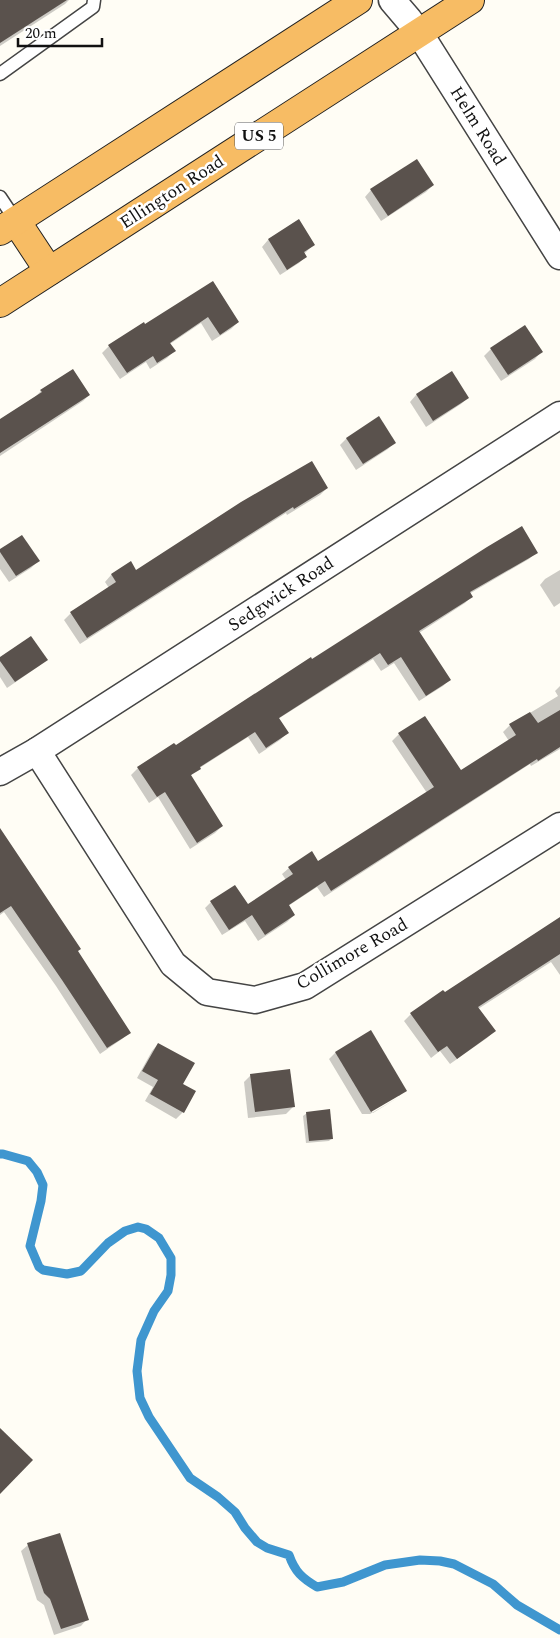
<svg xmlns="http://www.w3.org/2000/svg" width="560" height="1638" viewBox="0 0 560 1638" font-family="Spectral,serif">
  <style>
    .shadow { fill: #0003 }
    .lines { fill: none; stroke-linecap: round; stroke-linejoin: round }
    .stream { stroke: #3f96cf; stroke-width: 9 }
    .building { fill: #5a524d }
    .service-casing { stroke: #444; stroke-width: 15 }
    .minor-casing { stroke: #444; stroke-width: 29 }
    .trunk-casing { stroke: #222; stroke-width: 30 }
    .service { stroke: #fff; stroke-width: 12 }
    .minor { stroke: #fff; stroke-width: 26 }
    .trunk { stroke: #f7bc64; stroke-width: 28 }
    .labels { text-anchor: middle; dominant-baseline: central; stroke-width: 5; stroke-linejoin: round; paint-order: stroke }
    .shield { fill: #fff; stroke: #585858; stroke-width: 1 }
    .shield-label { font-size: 16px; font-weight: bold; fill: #111 }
    .street-label { font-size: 18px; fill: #111; stroke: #fff }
  </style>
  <rect width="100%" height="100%" fill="#fffdf5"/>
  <g class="shadow">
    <path d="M0 0H69L65 4 0 46Z"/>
    <path d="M433 185 426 192 381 221 365 197 371 190Z"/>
    <path d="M298 221 313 245 304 254 306 256 299 263 280 275 262 247 268 240Z"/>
    <path d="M213 282 238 322 231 329 212 341 201 323 170 344 174 351 167 358 150 369 146 362 120 379 102 353 109 346 145 326Z"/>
    <path d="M491 349 541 352 535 359 501 381 484 356Z"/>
    <path d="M451 373 468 398 461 404 426 427 410 402 416 395Z"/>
    <path d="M41 391 89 395 83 401 0 456V420L35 397Z"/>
    <path d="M347 438 395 442 388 449 356 470 340 445Z"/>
    <path d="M327 488 320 495 287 515 286 513 80 644 64 620 71 613 109 588 105 582 111 575 131 563 136 572Z"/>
    <path d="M0 551 38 561 31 568 9 582 0 569Z"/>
    <path d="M536 552 529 559 469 594 471 597 465 603 419 633 449 680 443 686 419 701 394 663 381 671 373 659 278 719 287 733 280 740 259 754 248 737 198 769 190 776 222 826 215 833 190 849 158 797 149 803 131 775 138 768 174 745 176 747 312 661Z"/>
    <path d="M560 570V603L554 607 540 585 545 579Z"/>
    <path d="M0 659 46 660 39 666 7 688 0 677Z"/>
    <path d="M560 686V749L531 766 530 764 324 897 317 887 288 906 294 915 287 922 258 941 245 921 222 935 205 908 211 902 247 905 286 880 282 874 289 868 317 863 427 793 392 741 399 734 461 772 509 741 503 732 510 725 558 696 555 691Z"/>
    <path d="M0 855 76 952 129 1033 122 1039 100 1054 56 986 4 912 0 915Z"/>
    <path d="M560 919V975L551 962 478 1009 494 1031 487 1038 450 1064 440 1051 431 1058 404 1021 411 1014 443 992 444 994Z"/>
    <path d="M370 1032 405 1090 399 1096V1094L371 1110 373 1113 399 1097 370 1114H362L329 1059 335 1053Z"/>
    <path d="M158 1044 182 1084 194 1091 183 1112 176 1119 145 1101 153 1087 137 1078 152 1051Z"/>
    <path d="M251 1075 293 1107 286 1114 248 1118 244 1082Z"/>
    <path d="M307 1113 332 1138 329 1141 306 1143 303 1116Z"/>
    <path d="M28 1545 87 1619 81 1626 54 1635 44 1605 37 1600 21 1551Z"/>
  </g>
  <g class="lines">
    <path class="stream" d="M0 1154H3L28 1161 37 1172 43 1185 41 1201 30 1246 39 1267 43 1270 67 1274 81 1271 108 1243 125 1231 138 1227 146 1229 159 1238 171 1258V1275L168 1291 154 1311 141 1340 137 1371 140 1398 149 1417 190 1478 218 1497 235 1512 245 1528 257 1542 267 1548 289 1555C295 1572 302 1578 317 1587L343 1582 385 1565 420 1560 440 1561 454 1564 493 1584 517 1605 560 1630"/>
  </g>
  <g class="building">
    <path d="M0 0H67L0 43Z"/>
    <path d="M417 159 434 185 388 216 370 189Z"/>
    <path d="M299 219 315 245 304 252 307 257 287 270 268 239Z"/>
    <path d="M213 281 239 322 220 335 208 317 170 343 176 351 157 363 153 356 127 373 108 345 144 322 145 324Z"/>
    <path d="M525 325 543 352 508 375 490 348Z"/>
    <path d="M73 369 90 395 0 453V419L42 392 40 390Z"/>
    <path d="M452 371 469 398 433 421 416 394Z"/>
    <path d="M379 416 396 443 363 464 346 438Z"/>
    <path d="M312 461 328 488 294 509 293 507 87 638 70 612 116 582 111 574 131 561 136 570 241 502Z"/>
    <path d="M522 526 538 553 470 592 473 597 419 631 451 680 426 696 401 657 388 665 380 653 279 718 289 733 266 748 255 732 200 767 201 769 191 775 223 826 197 843 165 792 157 797 137 767 174 743 176 745 311 657 312 659 487 547Z"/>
    <path d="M22 535 40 561 16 576 0 552V549Z"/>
    <path d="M31 636 48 660 15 682 0 661V657Z"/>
    <path d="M560 710V747L538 761 537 759 331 891 325 881 289 905 295 915 265 935 252 915 229 930 210 901 235 885 248 904 293 874 288 867 312 851 318 861 434 787 398 733 425 716 461 770 516 735 509 724 530 712 538 723Z"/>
    <path d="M0 828 81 949 78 951 131 1033 107 1048 62 980 11 906 0 913Z"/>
    <path d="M560 917V954L478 1007 496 1031 457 1059 447 1046 438 1052 410 1013 443 990 445 992Z"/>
    <path d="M371 1030 407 1091 371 1112 335 1052Z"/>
    <path d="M158 1043 195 1063 183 1084 196 1091 184 1113 150 1094 158 1080 142 1071Z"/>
    <path d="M290 1069 295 1107 255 1112 250 1074Z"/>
    <path d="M330 1109 333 1139 309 1141 306 1112Z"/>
    <path d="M0 1428 33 1460 0 1494Z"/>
    <path d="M60 1533 89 1620 61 1629 50 1599 44 1593 27 1543Z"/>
  </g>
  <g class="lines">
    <defs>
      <g id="service">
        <path d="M0 74 93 7 94 0"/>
        <path d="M0 197 16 221"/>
      </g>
      <g id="minor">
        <path d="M392 0 409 20 423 39 560 256"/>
        <path d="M37 751 173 964 207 992 255 1000 305 986 560 826"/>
        <path d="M0 772 37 751 560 415"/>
      </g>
      <g id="trunk">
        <path d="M16 221 49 271"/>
        <path d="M0 231 358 0"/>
        <path d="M0 303 470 0"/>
      </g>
    </defs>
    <use href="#service" class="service-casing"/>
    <use href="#minor" class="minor-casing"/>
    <use href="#trunk" class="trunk-casing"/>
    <use href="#service" class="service"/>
    <use href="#minor" class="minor"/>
    <use href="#trunk" class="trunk"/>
  </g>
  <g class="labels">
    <rect class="shield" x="235" y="122.5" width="48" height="27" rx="4"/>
    <g class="shield-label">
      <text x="259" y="136">US 5</text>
    </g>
    <g class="street-label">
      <text transform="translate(478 126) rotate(58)">Helm Road</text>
      <text transform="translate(172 192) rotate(-33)">Ellington Road</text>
      <text transform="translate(281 594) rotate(-33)">Sedgwick Road</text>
      <text transform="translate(352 954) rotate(-30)">Collimore Road</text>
    </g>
  </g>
  <path d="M18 38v8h84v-8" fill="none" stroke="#111111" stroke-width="2.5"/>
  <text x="25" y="38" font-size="15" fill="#111111" stroke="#ffffff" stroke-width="4" paint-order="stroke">20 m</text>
</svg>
